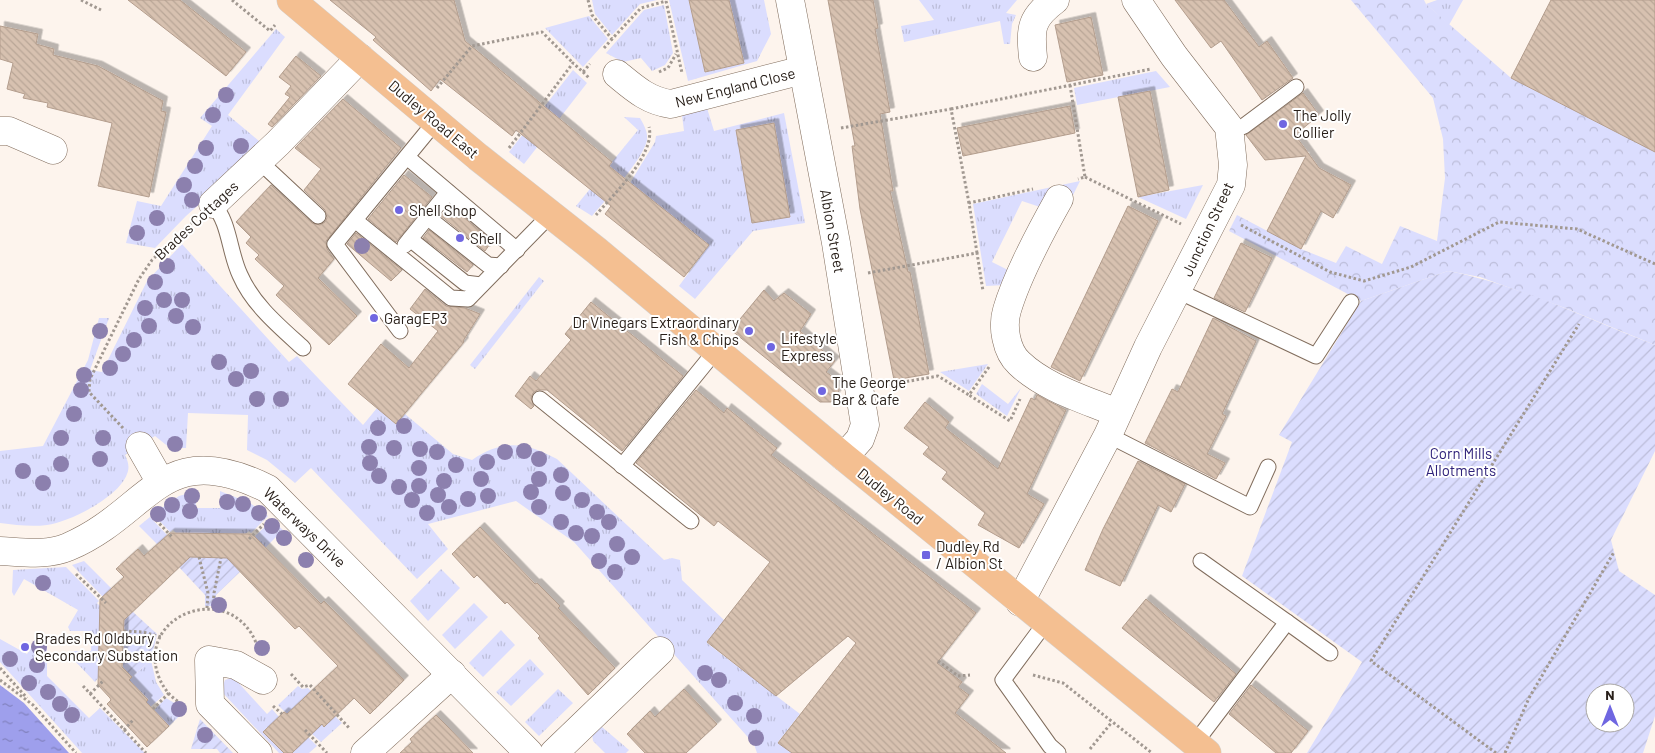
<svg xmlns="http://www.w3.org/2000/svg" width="1655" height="753" viewBox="0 0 1655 753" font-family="Barlow,sans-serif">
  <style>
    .grass { fill: url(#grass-tufts) }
    .forest { fill: url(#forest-crowns) }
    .garden { fill: url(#garden-furrows); fill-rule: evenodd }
    .water { fill: url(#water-ripples) }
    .building { fill: url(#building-back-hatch); stroke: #b39d8d; filter: url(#shadow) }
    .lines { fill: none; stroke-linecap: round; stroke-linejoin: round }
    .service-casing { stroke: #816d5d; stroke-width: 17 }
    .minor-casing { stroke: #816d5d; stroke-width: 29 }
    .primary-casing { stroke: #d4d2d1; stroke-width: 29 }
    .path { stroke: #a19891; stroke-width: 3; stroke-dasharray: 2.5 2.5; stroke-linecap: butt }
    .service { stroke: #fff; stroke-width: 15 }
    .minor { stroke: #fff; stroke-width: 28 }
    .primary { stroke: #f4bf91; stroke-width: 28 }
    .tree { fill: #8c80ae }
    .poi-dot { fill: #6f66e1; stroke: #fff; stroke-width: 2 }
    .labels { text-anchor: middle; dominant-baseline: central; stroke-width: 4; stroke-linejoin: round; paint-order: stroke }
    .street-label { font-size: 15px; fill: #29201a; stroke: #fff }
    .poi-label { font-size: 15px; fill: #29201a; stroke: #fff; text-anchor: start }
    .park-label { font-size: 15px; fill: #2f227a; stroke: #fff }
  </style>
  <defs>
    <pattern id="grass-tufts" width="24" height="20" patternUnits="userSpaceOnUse" patternTransform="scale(1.25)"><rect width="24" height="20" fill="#dbddfe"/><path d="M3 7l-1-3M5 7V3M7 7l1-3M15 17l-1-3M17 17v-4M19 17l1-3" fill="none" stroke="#bcbdd9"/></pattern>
    <pattern id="forest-crowns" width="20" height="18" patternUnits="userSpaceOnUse" patternTransform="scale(1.25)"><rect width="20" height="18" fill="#dbddfe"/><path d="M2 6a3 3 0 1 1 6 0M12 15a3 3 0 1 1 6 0" fill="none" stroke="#bcbdd9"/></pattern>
    <pattern id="garden-furrows" width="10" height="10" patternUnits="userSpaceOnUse" patternTransform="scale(1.25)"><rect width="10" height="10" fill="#dbddfe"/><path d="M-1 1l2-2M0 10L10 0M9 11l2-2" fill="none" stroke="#bcbdd9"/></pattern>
    <pattern id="water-ripples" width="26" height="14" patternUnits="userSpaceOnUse" patternTransform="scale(1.25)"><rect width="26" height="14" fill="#9e9fec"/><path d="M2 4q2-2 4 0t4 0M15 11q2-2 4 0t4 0" fill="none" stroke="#8181be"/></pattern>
    <pattern id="building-back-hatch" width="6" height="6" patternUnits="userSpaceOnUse" patternTransform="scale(1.25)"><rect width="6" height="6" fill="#d7c1b0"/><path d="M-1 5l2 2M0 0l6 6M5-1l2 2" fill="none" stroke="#b9a697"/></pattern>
    <filter id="shadow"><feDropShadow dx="4.5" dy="-4.5" stdDeviation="0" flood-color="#0004"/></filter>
  </defs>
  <rect width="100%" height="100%" fill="#fdf4ed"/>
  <g class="grass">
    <path d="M592 0H657L640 4 612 35 595 14Z"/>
    <path d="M669 0H689L705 72 744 63 729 0H764L771 34 757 61 688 81Z"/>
    <path d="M919 0H1017L1006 13 1016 15 1012 24 1010 44H1004L1000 21 904 42 901 26 934 20Z"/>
    <path d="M1437 0H1463L1449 25 1426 4Z"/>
    <path d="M664 5 673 53 665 65 652 71 641 58 623 62 606 53 644 10Z"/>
    <path d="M589 16 608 39 583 67 545 28Z"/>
    <path d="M276 29 285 37 228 115 265 146 186 216 155 248 126 243 137 201 161 206 212 126 200 118Z"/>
    <path d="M573 70 587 83 524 164 509 152Z"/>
    <path d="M1156 71 1170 87 1077 105 1074 88Z"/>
    <path d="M707 108 714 131 784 113 805 223 753 231 695 299 679 286 709 245 630 183 655 142 656 136 684 131 682 115Z"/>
    <path d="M624 117 640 118C644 125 648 132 647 140 643 160 606 199 592 216L576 206 638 130Z"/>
    <path d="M1080 181 1071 199 1040 207 1022 201 992 262 1012 272 1005 285 986 286 973 204Z"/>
    <path d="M1203 185 1186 219 1138 197Z"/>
    <path d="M182 244 289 362 297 356 363 425 377 408 396 424 405 414 453 454 472 460C503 439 525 442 557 459L664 560 672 558 680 560 682 580 724 620 707 643 800 714 778 742 792 753H757L754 744 574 542 516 501 428 524 448 549 417 579 311 468 295 483 267 460 247 450 248 415 188 413 186 448H170L155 436 128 453 125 455C128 461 130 467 127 474 119 497 70 522 47 525 31 527 16 525 0 523V451L43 446 88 360 99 318H109L90 370 102 372 147 281Z"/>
    <path d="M539 277 544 281 475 369 470 365Z"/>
    <path d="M988 364 969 391 940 372Z"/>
    <path d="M982 384 1008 404 1021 388 1007 416 976 394Z"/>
    <path d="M196 491V508H220V491L250 503 268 516 251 533 249 531 244 535 177 534 173 530 170 532 153 514 179 496Z"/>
    <path d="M150 517 167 535 164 538 169 542 162 549 139 526Z"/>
    <path d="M272 520 283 530 261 552 253 544 257 539 255 536Z"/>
    <path d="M84 561 116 593 103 597 72 565Z"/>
    <path d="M66 567 99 601 97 603 101 607 99 677 95 682 72 658 69 651H91L92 631H70L68 627 78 610 24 579 14 596 12 592 13 570Z"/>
    <path d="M441 569 460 588 428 621 410 601Z"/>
    <path d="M474 603 488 617 455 649 442 635Z"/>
    <path d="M501 630 515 645 483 677 469 663Z"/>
    <path d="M37 637 47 642V676L89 718 100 708 145 753H82L0 662V639L27 654Z"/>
    <path d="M530 659 544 674 511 706 496 692Z"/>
    <path d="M151 660 156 682 164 695 149 708 145 703 148 699 129 680Z"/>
    <path d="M231 678 235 679 267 714 272 709 279 717 263 732 284 753H279L221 691 225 680Z"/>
    <path d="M298 686 302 689 308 688 311 691 288 715 278 705Z"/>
    <path d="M558 689 573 703 539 736 525 722Z"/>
    <path d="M166 698 186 710 169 726 154 710Z"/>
    <path d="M332 713 342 723 321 742 311 733 321 724 324 726Z"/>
    <path d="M602 727 629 750 626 753H605L593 741 592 733Z"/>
    <path d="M305 734 317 746 309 753H292Z"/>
  </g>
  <path class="forest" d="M1351 0H1424L1426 4 1511 78 1655 152V345L1565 308 1480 277 1448 271 1361 301 1229 231 1237 215 1301 249 1336 263 1346 246 1382 264 1400 226 1437 241 1445 178 1443 139 1433 98Z"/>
  <g class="garden">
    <path d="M1448 271C1520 285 1587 319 1655 345V451L1611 540 1619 571 1655 595V716L1643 753H1307L1362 662 1242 576 1292 442 1279 435 1361 301ZM1595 693H1625V723H1595Z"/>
    <path d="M188 557 232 558 243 569 216 595V606H205V595L178 566Z"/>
    <path d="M132 611 157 634 151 660 132 677 123 667 124 619Z"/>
    <path d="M200 719 233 753H220L217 749H191Z"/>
  </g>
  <path class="water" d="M0 685 24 703 69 753H0Z"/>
  <g class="building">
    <path d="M128 0H180L246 52 226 76Z"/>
    <path d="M330 0H454L465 41 612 162 609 166 709 245 684 277 605 214 611 206 516 130 512 136 440 79 431 91 373 40 376 37Z"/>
    <path d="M689 0H729L744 63 705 72Z"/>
    <path d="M828 0H873L878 28 875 29 890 112 880 114 893 191H890L908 272H910L929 374 894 380 860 209 852 146H855Z"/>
    <path d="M1175 0H1224L1259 47 1267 41 1293 78 1262 100 1221 41 1211 48Z"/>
    <path d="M1551 0H1655V152L1511 78Z"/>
    <path d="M1091 17 1103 75 1067 82 1055 25Z"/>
    <path d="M0 26 38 34 36 44 54 49 53 55 98 66 163 101 161 111 166 112 149 197 98 186 112 123 47 107 48 103 23 98 25 94 7 89 13 63 0 59Z"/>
    <path d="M296 56 321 76 272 127 268 124 290 97 285 94 291 86 279 77Z"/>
    <path d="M1150 91 1169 190 1138 197 1118 97Z"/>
    <path d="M1303 93 1319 115 1295 135 1319 168 1351 185 1333 218 1321 211 1301 249 1267 231 1306 156 1265 160 1246 135Z"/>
    <path d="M343 99 401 148 326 241 327 249 334 259 318 278 357 316 329 345 276 295 284 286 255 259 259 255 246 243 251 237 236 222 271 185 312 223 320 225 325 222 327 218 325 210 304 190 321 169 295 148Z"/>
    <path d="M1070 106 1075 133 963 156 957 128Z"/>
    <path d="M774 123 790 217 752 223 736 130Z"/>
    <path d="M404 175 432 197 396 242 368 219Z"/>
    <path d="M449 205 492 241 485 251 441 216Z"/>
    <path d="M1128 206 1158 221 1080 381 1051 367Z"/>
    <path d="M429 230 473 265 467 272 423 238Z"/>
    <path d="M356 233 402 270 391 281 347 244Z"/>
    <path d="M1241 243 1272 258 1245 312 1214 298Z"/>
    <path d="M425 289 446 306 465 308 480 314 463 341 464 342 396 424 348 384 381 344 409 368 438 331 410 309Z"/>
    <path d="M764 290 774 301 784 293 811 314 800 331 835 361 826 372 838 381 839 391 831 402H820L731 330Z"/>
    <path d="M591 302 683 376 622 451 547 390H537L533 393 531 398 534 406 531 409 515 396 530 376 536 381 571 340 565 334Z"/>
    <path d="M1213 318 1256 341 1222 414 1226 416 1207 454 1225 463 1216 479 1145 443 1172 389 1178 392Z"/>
    <path d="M696 390 724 413 727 408 763 437 777 448 771 455 976 613 937 663 962 682 958 687 969 695 955 713 1006 753H792L778 743 856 643 848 636 776 696 707 642 770 562 718 521 714 526 636 463Z"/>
    <path d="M1037 395 1066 410 1027 494 1044 504 1019 548 978 525 985 513 942 479 947 472 923 454 929 447 904 428 925 402 949 422 945 428 998 469 1031 398 1035 400Z"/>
    <path d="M1138 461 1185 484 1171 512 1158 505 1120 586 1085 570 1103 529Z"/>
    <path d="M480 527 535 584 537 583 560 606 558 608 615 668 588 695 538 638 540 636 507 602 505 604 477 575 474 578 452 554Z"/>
    <path d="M170 533 252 534 321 604 324 601 404 680 370 714 354 698 324 727 322 724 292 753H284L263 732 284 712 287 714 338 666 299 626 295 629 227 558 190 557 124 620 122 667 132 677 129 680 148 700 146 702 169 726 147 747 107 704 111 700 110 698 98 685 100 599 124 577 116 569 138 549 144 556Z"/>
    <path d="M1146 599 1236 674 1214 702 1122 628Z"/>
    <path d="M1251 685 1308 731 1291 753H1276L1229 714Z"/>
    <path d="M684 689 717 724 686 753H645L627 734 650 711 655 717Z"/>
    <path d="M436 715 448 727 473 753H400L412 742 410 739Z"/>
  </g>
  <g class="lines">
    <defs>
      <g id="service">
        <path d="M1229 133 1244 126 1296 87"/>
        <path d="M407 157 517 250"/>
        <path d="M259 161 318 216"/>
        <path d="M213 204C230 223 229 252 240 275 253 305 280 327 303 348"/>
        <path d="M427 217 488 265 501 266"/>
        <path d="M356 221 451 298 468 299 551 214"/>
        <path d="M410 239 465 283 481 285"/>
        <path d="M405 245 448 192"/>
        <path d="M1178 291 1316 356 1351 302"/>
        <path d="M400 331 335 244 436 121"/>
        <path d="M540 399 691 521"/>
        <path d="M1108 435 1250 507 1268 467"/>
        <path d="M622 466 717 349"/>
        <path d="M1046 622 1003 680 1050 746 1058 753"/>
        <path d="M1287 622 1330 653"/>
        <path d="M1195 743 1287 622 1201 561"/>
      </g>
      <g id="minor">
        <path d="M790 0 836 243 865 425 860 439 844 457"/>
        <path d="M1033 57C1030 28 1031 18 1055 0"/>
        <path d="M617 74C634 88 648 101 671 104L803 70"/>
        <path d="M0 131H9L53 150"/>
        <path d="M1059 199C1041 231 1017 276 1007 310 1002 326 1006 351 1019 363 1045 388 1084 399 1117 413"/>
        <path d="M213 204 278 143 360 58"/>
        <path d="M140 446 160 481"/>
        <path d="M0 551C22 552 47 556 68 547 151 512 161 435 268 489L529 753"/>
        <path d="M1020 602 1108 435 1148 347 1231 185 1233 165 1229 127 1174 56 1136 0"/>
        <path d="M258 753 210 704 209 660 236 665 263 680"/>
        <path d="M365 753 452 674"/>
        <path d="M554 753 660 651"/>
      </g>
      <path id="primary" d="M291 0 478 157 597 251 844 457 1207 753"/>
    </defs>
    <use href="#service" class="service-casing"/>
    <use href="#minor" class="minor-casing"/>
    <use href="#primary" class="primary-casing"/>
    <g class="path">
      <path d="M81 0 101 10"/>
      <path d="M232 0 270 31 275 25"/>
      <path d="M588 0 592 15 612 39 641 8 666 1"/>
      <path d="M666 1 682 73"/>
      <path d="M604 48 612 39"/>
      <path d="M583 72 590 79"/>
      <path d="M659 72 668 68 676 54"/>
      <path d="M1070 85 1085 177 1078 179"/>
      <path d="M437 88 472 46 542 32 573 63"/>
      <path d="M951 109 1151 69"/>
      <path d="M841 128 951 109 969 203"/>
      <path d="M509 148 573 63 583 72 590 64"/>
      <path d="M1085 177 1181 224"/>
      <path d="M596 215C613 195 656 154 649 127"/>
      <path d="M1241 225 1330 272 1364 281 1411 267 1499 222 1577 229 1655 264"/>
      <path d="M977 253 969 203 1033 189"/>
      <path d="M868 273 977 253 983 291"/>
      <path d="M989 367 969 395 1010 421 1020 399"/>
      <path d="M887 385 938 376 969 395"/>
      <path d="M123 428 89 392 90 379 139 279 152 260 194 221"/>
      <path d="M156 520 173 538"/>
      <path d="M249 539 264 524"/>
      <path d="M199 557 208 593 207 608"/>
      <path d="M76 574 106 603"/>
      <path d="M213 608 214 593 221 558"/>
      <path d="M124 631 143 632 161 637"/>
      <path d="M123 655H156"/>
      <path d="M938 661 958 676 970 675"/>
      <path d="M0 668 27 698"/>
      <path d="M291 674 303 687 310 685 350 729"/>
      <path d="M1033 675 1063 683 1152 753"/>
      <path d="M0 680 33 705 76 753"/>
      <path d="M83 686 146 753"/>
      <path d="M90 694 103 681"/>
      <path d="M182 704C170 697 163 688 158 675 137 613 232 579 257 645"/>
      <path d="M273 706 282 714"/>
      <path d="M153 709 169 693"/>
      <path d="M124 730 133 720"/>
      <path d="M305 730 327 753"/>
      <path d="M1090 749 1112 722"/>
      <path d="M1496 753 1371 661 1579 324"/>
      <path d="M1505 753 1529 698 1614 552"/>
    </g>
    <use href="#service" class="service"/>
    <use href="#minor" class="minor"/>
    <use href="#primary" class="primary"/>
  </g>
  <g class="tree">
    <circle cx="226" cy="95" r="8"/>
    <circle cx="213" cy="115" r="8"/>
    <circle cx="241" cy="146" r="8"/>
    <circle cx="206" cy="148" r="8"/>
    <circle cx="195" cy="166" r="8"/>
    <circle cx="184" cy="185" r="8"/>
    <circle cx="192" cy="200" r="8"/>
    <circle cx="157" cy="218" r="8"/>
    <circle cx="137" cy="233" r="8"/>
    <circle cx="362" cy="246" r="8"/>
    <circle cx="167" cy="266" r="8"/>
    <circle cx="155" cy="282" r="8"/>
    <circle cx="164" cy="300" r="8"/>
    <circle cx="182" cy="300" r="8"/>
    <circle cx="145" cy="308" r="8"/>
    <circle cx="176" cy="316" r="8"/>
    <circle cx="149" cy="326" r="8"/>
    <circle cx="193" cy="327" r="8"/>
    <circle cx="100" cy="331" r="8"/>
    <circle cx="134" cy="340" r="8"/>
    <circle cx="123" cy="354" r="8"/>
    <circle cx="219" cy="362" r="8"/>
    <circle cx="110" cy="368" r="8"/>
    <circle cx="251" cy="371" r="8"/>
    <circle cx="84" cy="375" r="8"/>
    <circle cx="236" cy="379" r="8"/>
    <circle cx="81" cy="390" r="8"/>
    <circle cx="257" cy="399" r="8"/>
    <circle cx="281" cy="399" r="8"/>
    <circle cx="74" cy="414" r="8"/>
    <circle cx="404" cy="426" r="8"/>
    <circle cx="378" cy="428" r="8"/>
    <circle cx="61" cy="438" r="8"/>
    <circle cx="103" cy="438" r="8"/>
    <circle cx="175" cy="444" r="8"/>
    <circle cx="369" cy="447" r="8"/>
    <circle cx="394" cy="448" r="8"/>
    <circle cx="420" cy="449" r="8"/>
    <circle cx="524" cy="451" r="8"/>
    <circle cx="437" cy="452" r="8"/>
    <circle cx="505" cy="452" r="8"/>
    <circle cx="100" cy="459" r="8"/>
    <circle cx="539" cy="459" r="8"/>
    <circle cx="487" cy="462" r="8"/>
    <circle cx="370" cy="463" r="8"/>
    <circle cx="61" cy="464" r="8"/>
    <circle cx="456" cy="465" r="8"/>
    <circle cx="419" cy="468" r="8"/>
    <circle cx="23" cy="471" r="8"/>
    <circle cx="561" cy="475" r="8"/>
    <circle cx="379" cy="476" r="8"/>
    <circle cx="481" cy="479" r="8"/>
    <circle cx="539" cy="479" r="8"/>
    <circle cx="444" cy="481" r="8"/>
    <circle cx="43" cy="483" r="8"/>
    <circle cx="419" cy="486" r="8"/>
    <circle cx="399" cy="487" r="8"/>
    <circle cx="531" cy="492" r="8"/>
    <circle cx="563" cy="493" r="8"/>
    <circle cx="438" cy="495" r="8"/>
    <circle cx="192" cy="496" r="8"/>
    <circle cx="488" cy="496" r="8"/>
    <circle cx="468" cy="499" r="8"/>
    <circle cx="412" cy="500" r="8"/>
    <circle cx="582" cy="500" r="8"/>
    <circle cx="227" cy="502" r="8"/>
    <circle cx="243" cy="504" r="8"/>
    <circle cx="172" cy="505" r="8"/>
    <circle cx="449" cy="507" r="8"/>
    <circle cx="539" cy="507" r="8"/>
    <circle cx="190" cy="511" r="8"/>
    <circle cx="597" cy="512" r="8"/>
    <circle cx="259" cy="513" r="8"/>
    <circle cx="427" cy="513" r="8"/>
    <circle cx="158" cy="514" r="8"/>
    <circle cx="561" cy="522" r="8"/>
    <circle cx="609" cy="522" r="8"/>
    <circle cx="272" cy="526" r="8"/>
    <circle cx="576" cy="533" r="8"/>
    <circle cx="592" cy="536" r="8"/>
    <circle cx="284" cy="538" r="8"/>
    <circle cx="617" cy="544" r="8"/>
    <circle cx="632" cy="557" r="8"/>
    <circle cx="306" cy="560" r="8"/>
    <circle cx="599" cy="561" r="8"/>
    <circle cx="615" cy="572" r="8"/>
    <circle cx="43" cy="583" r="8"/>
    <circle cx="219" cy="605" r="8"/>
    <circle cx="39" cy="647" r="8"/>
    <circle cx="262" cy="648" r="8"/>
    <circle cx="10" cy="659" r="8"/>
    <circle cx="37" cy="665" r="8"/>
    <circle cx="705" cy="673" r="8"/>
    <circle cx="719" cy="680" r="8"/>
    <circle cx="29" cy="683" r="8"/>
    <circle cx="48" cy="692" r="8"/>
    <circle cx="735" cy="703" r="8"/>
    <circle cx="60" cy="704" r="8"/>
    <circle cx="179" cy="709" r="8"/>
    <circle cx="72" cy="715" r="8"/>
    <circle cx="754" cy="716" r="8"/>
    <circle cx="205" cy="735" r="8"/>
    <circle cx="756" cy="738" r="8"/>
  </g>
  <g class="poi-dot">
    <circle cx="1283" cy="124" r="5"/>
    <circle cx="399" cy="210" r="5"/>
    <circle cx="460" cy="238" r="5"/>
    <circle cx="374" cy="318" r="5"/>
    <circle cx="749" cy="331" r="5"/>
    <circle cx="771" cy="347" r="5"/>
    <circle cx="822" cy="391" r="5"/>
    <rect x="921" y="550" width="10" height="10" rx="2.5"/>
    <circle cx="25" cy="647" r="5"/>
  </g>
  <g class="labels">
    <g class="street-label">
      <text transform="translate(735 87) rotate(-14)">New England Close</text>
      <text transform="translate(434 119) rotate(40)">Dudley Road East</text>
      <text transform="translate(196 220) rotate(-43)">Brades Cottages</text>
      <text transform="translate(1207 229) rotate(-65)">Junction Street</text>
      <text transform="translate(833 231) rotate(80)">Albion Street</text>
      <text transform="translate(891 496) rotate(39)">Dudley Road</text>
      <text transform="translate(305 527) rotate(44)">Waterways Drive</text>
    </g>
    <g class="poi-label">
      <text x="1293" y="115">The Jolly<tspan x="1293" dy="17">Collier</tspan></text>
      <text x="409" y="210">Shell Shop</text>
      <text x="470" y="238">Shell</text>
      <text x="384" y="318">GaragEP3</text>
      <text x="739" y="322" text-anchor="end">Dr Vinegars Extraordinary<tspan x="739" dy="17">Fish &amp; Chips</tspan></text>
      <text x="781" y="338">Lifestyle<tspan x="781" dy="17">Express</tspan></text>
      <text x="832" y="382">The George<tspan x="832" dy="17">Bar &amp; Cafe</tspan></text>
      <text x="936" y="546">Dudley Rd<tspan x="936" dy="17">/ Albion St</tspan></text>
      <text x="35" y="638">Brades Rd Oldbury<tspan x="35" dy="17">Secondary Substation</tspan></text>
    </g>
    <g class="park-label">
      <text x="1461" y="453">Corn Mills<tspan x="1461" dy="17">Allotments</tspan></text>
    </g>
  </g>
  <g transform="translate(1610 708)"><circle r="24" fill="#ffffff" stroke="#a9a6a3"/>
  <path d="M0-4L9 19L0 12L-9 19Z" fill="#6f66e1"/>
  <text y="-8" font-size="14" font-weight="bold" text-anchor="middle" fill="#29201a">N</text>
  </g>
</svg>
